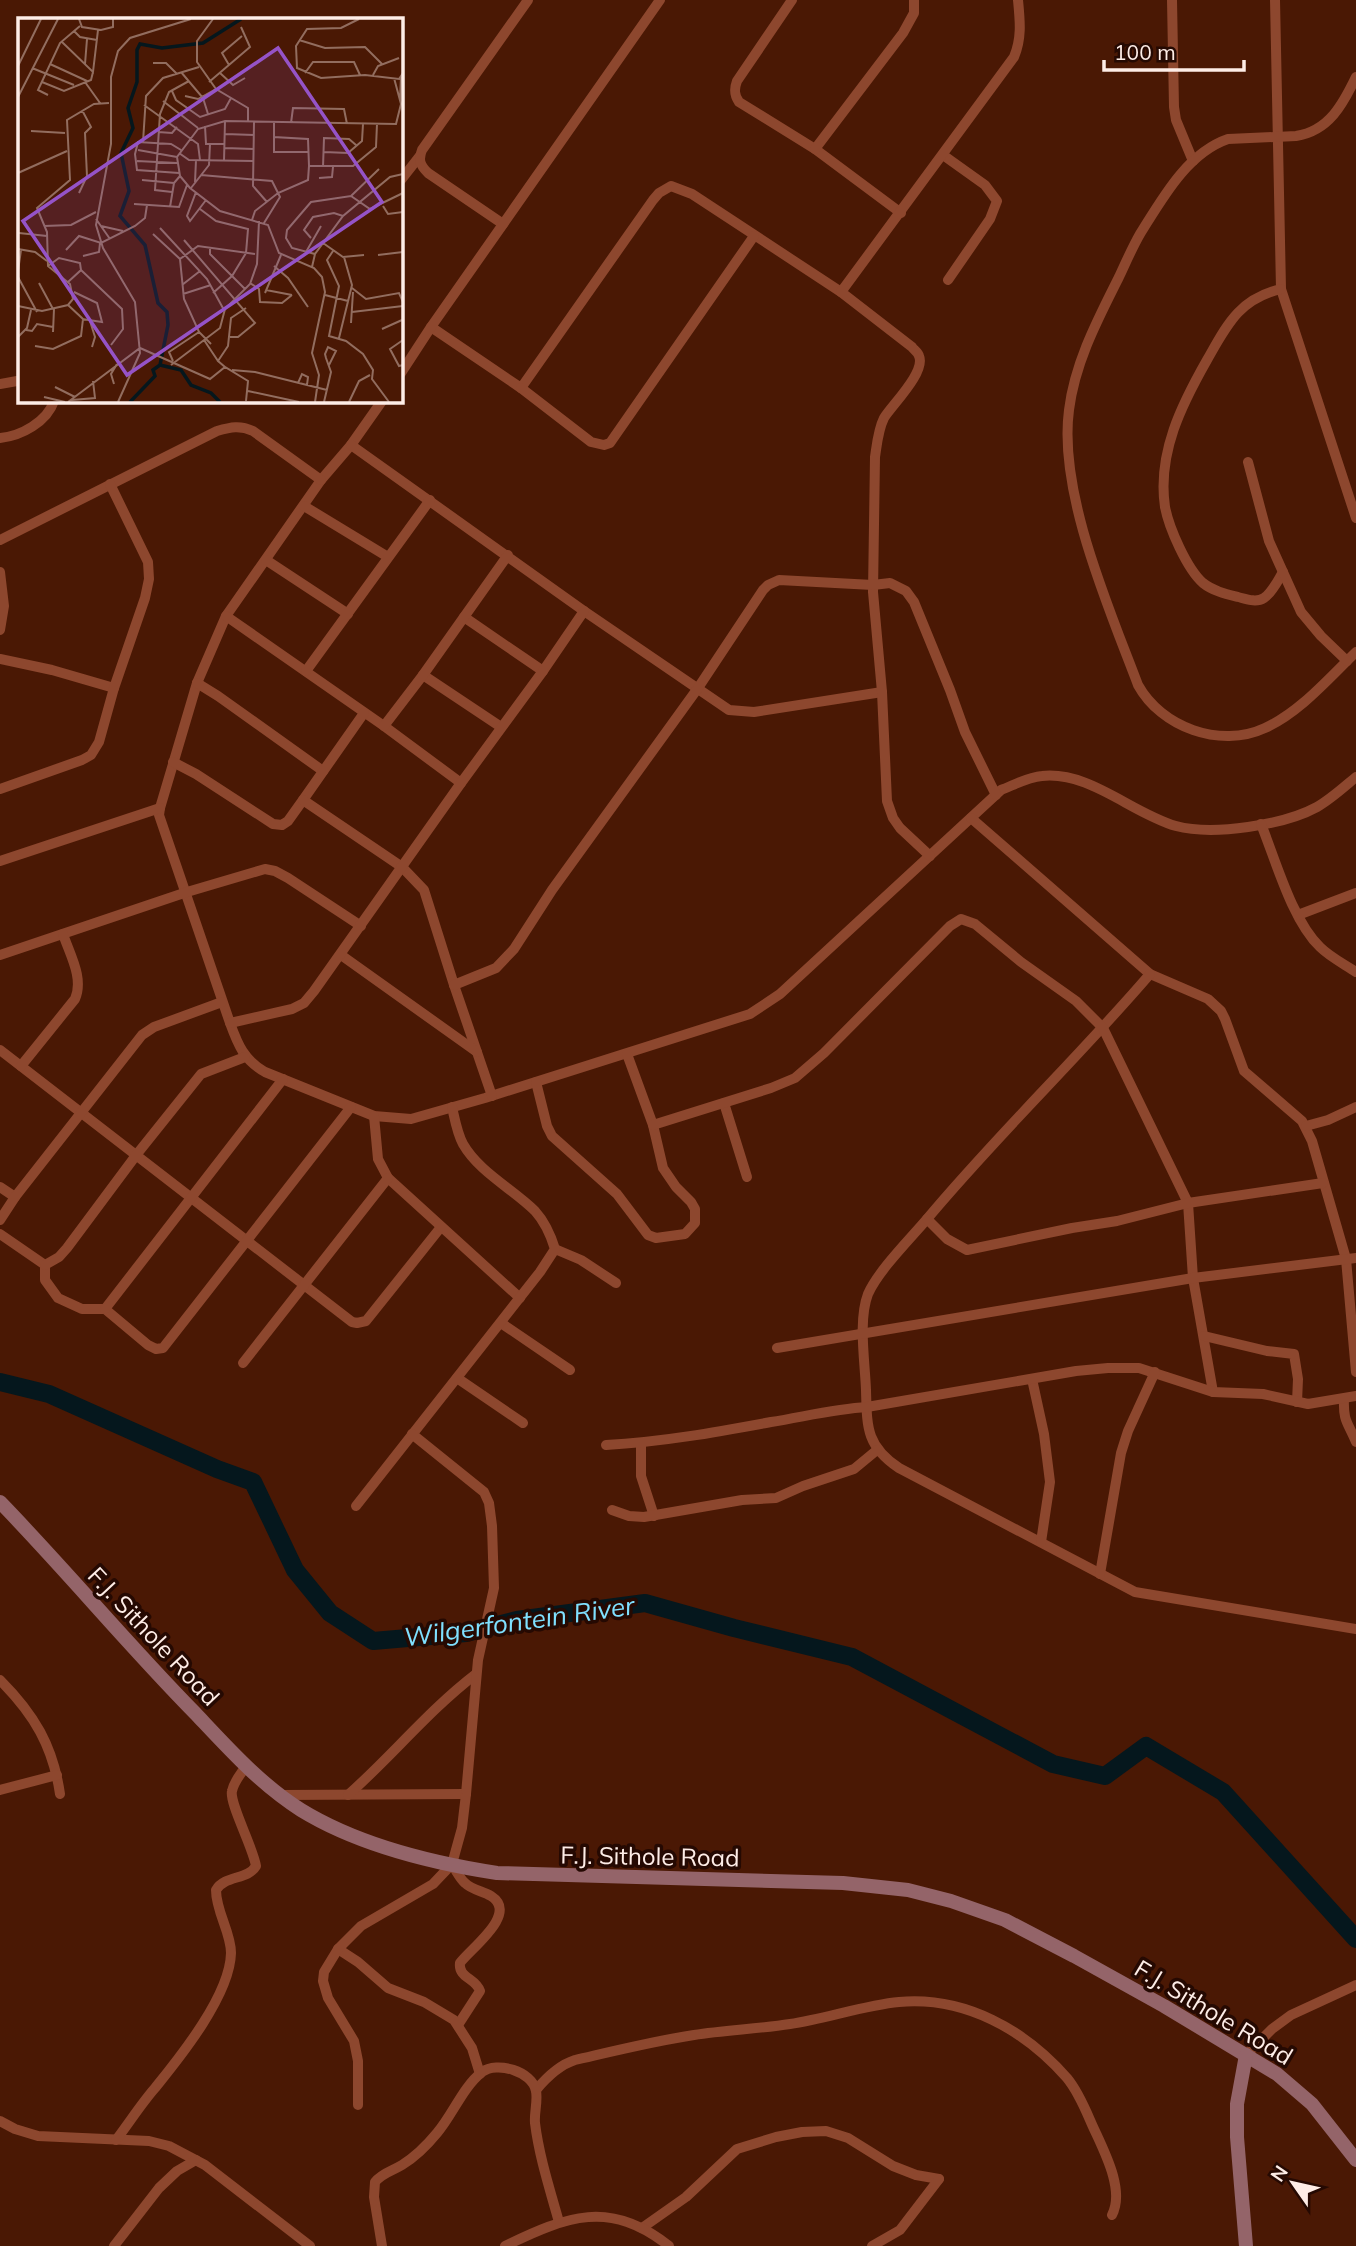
<svg xmlns="http://www.w3.org/2000/svg" width="1356" height="2246" viewBox="0 0 1356 2246" font-family="Mulish,sans-serif">
  <style>
    .lines { fill: none; stroke-linecap: round; stroke-linejoin: round }
    .river { stroke: #05171d; stroke-width: 18 }
    .street { stroke: #8d472e; stroke-width: 10 }
    .secondary { stroke: #946469; stroke-width: 14 }
    .labels { text-anchor: middle; dominant-baseline: central; stroke-width: 7; stroke-linejoin: round; paint-order: stroke }
    .street-label { font-size: 24px; fill: #feede7; stroke: #250902 }
    .water-label { font-size: 26px; font-style: italic; fill: #7fe0ff; stroke: #250902 }
    .inset-river { fill: none; stroke: #05171d; stroke-width: 3.5 }
    .inset-road { fill: none; stroke: #926d5f; stroke-width: 2 }
    .view { fill: #9553c7; fill-opacity: 0.15; stroke: #9553c7; stroke-width: 3.5 }
    .inset-edge { fill: none; stroke: #feede7; stroke-width: 3.5 }
  </style>
  <rect width="100%" height="100%" fill="#4a1804"/>
  <g class="lines">
    <path class="river" d="M0 1382 49 1394 217 1469 253 1482 295 1570 330 1613 373 1641 466 1633 517 1620 645 1603 734 1628 852 1657 1053 1764 1105 1776 1146 1746 1223 1792 1356 1939"/>
    <g class="street">
      <path d="M792 0 737 81C734 89 734 95 739 102L815 149 901 213"/>
      <path d="M1172 0 1174 107 1176 120 1193 161"/>
      <path d="M1275 0 1281 289 1356 518"/>
      <path d="M1356 77C1343 104 1329 131 1296 136L1228 139C1187 153 1162 199 1140 234 1132 248 1126 262 1119 277 1098 319 1075 362 1069 410 1058 492 1109 608 1138 685 1161 727 1220 749 1265 728 1300 712 1328 679 1356 652"/>
      <path d="M815 149 903 33 914 13V0"/>
      <path d="M943 155 985 185 997 201 990 219 948 280"/>
      <path d="M401 180 419 157"/>
      <path d="M503 224 428 173C420 165 418 160 422 150L528 0"/>
      <path d="M1281 289C1239 299 1227 325 1207 360 1182 404 1157 453 1165 507 1169 528 1187 569 1203 583 1213 591 1226 594 1238 597 1246 599 1256 603 1264 598 1272 593 1278 580 1283 572"/>
      <path d="M431 327 521 388 653 200 659 193 671 186 692 194 841 292"/>
      <path d="M401 373 431 327 660 0"/>
      <path d="M0 384 17 381"/>
      <path d="M521 388 591 442 604 445 610 443 754 236"/>
      <path d="M382 401 351 445 321 480 226 616 197 683 160 808 159 815 230 1023C238 1045 244 1060 265 1072L374 1116 411 1119 485 1098 750 1014 780 994 1001 790C1014 785 1028 777 1042 776 1090 771 1131 813 1176 826 1213 836 1284 825 1317 807 1331 799 1344 787 1356 777"/>
      <path d="M0 438C21 436 47 422 54 401"/>
      <path d="M351 445 584 611 729 710 754 712 882 692"/>
      <path d="M1248 462 1269 541 1301 612 1321 636 1347 661"/>
      <path d="M304 506 388 557"/>
      <path d="M0 540 217 431C231 427 240 425 253 431L321 480"/>
      <path d="M266 560 348 614"/>
      <path d="M0 572 4 606 0 630"/>
      <path d="M226 616 384 726 461 783"/>
      <path d="M464 617 543 671"/>
      <path d="M0 659 52 670 114 688"/>
      <path d="M306 671 430 500"/>
      <path d="M423 675 501 727"/>
      <path d="M197 683 218 696 323 771"/>
      <path d="M384 726 423 675 508 555"/>
      <path d="M173 762 196 774 273 824 282 825 288 821 303 800 364 713"/>
      <path d="M0 789 82 760 91 755 99 742 114 688 145 598 149 579 148 562 110 484"/>
      <path d="M303 800 402 867 424 890 454 985 492 1096"/>
      <path d="M971 818 1150 974 1208 999 1221 1011 1225 1019 1244 1071 1302 1121 1312 1141 1346 1259 1356 1372"/>
      <path d="M1261 824C1276 861 1292 920 1320 947 1330 957 1344 964 1356 972"/>
      <path d="M930 856 900 828 893 818 887 801 882 692 873 592 875 457C877 444 878 430 884 418 892 405 926 372 919 356 918 352 914 350 912 347L841 292 1014 57C1022 38 1020 21 1018 0"/>
      <path d="M0 861 160 808"/>
      <path d="M1298 915 1356 893"/>
      <path d="M0 955 187 892 265 869 275 871 288 878 361 926"/>
      <path d="M341 955 477 1052"/>
      <path d="M1150 974C1078 1058 998 1134 927 1219 910 1239 878 1271 868 1294 858 1320 865 1362 866 1390 867 1427 866 1446 899 1468L1135 1592 1356 1629"/>
      <path d="M454 985 496 968 514 949 552 890 698 688 763 590 768 585 779 580 873 585 890 583 906 591 914 602 950 690 965 732 996 795"/>
      <path d="M230 1023 292 1009 304 1003 314 991 461 783 543 671 584 611"/>
      <path d="M0 1050 352 1322 357 1323 366 1321 441 1227"/>
      <path d="M21 1066 75 999C84 978 70 955 63 934"/>
      <path d="M536 1082 547 1126 552 1136 617 1194 648 1235 656 1238 685 1234 695 1223V1209L691 1202 676 1187 663 1168 653 1125 627 1054"/>
      <path d="M724 1103 747 1177"/>
      <path d="M374 1116 378 1159 388 1178 520 1298"/>
      <path d="M653 1125 771 1088 795 1078 824 1053 950 926 961 919 975 924 1021 962 1076 1001 1103 1028 1188 1203 1193 1278 1213 1392"/>
      <path d="M1306 1126 1328 1120 1356 1107"/>
      <path d="M0 1187 15 1197"/>
      <path d="M927 1219 947 1239 967 1250 1072 1228 1117 1221 1188 1203 1323 1183"/>
      <path d="M0 1220 15 1197 142 1035 154 1027 222 1002"/>
      <path d="M0 1234 45 1265V1280L58 1298 82 1309H105L148 1345 156 1349 163 1348 351 1107"/>
      <path d="M555 1249 581 1260 616 1283"/>
      <path d="M45 1265 59 1257 67 1248 137 1154 201 1074 245 1057"/>
      <path d="M105 1309 283 1079"/>
      <path d="M501 1323 570 1370"/>
      <path d="M1204 1336 1267 1351 1294 1354 1298 1379 1297 1402"/>
      <path d="M777 1348 1193 1278 1356 1258"/>
      <path d="M243 1363 388 1178"/>
      <path d="M457 1378 523 1423"/>
      <path d="M1032 1379 1044 1434 1050 1482 1041 1542"/>
      <path d="M1344 1399C1343 1422 1348 1422 1356 1442"/>
      <path d="M641 1443V1476L654 1516"/>
      <path d="M606 1445C662 1442 717 1432 771 1422 803 1417 834 1409 867 1407L1076 1371 1108 1368H1139L1213 1392 1263 1394 1308 1404 1356 1396"/>
      <path d="M356 1506 540 1272 555 1249C551 1236 545 1222 535 1211 513 1189 479 1172 463 1144 457 1133 455 1120 452 1107"/>
      <path d="M612 1510 629 1516 644 1517 742 1500 776 1498 803 1486 854 1469 877 1450"/>
      <path d="M1100 1574 1121 1453 1128 1431 1155 1372"/>
      <path d="M0 1680C34 1714 53 1746 60 1794"/>
      <path d="M0 1790 57 1775"/>
      <path d="M281 1795 466 1794"/>
      <path d="M348 1795C392 1756 429 1710 476 1674"/>
      <path d="M452 1865C456 1870 460 1879 465 1883 472 1890 483 1891 491 1896 519 1914 471 1948 460 1963 458 1978 476 1978 480 1991L458 2025"/>
      <path d="M338 1949 358 1962 388 1988 424 2002 454 2020 472 2048 480 2074"/>
      <path d="M1246 2055 1272 2029 1291 2015 1356 1985"/>
      <path d="M536 2090C546 2078 559 2065 575 2060 614 2051 654 2041 694 2035 726 2030 758 2029 790 2024 825 2019 865 2005 899 2002 965 1996 1025 2030 1067 2078 1077 2090 1084 2106 1090 2120 1101 2146 1126 2188 1112 2215"/>
      <path d="M358 2105V2061L354 2041 328 1998 323 1981 324 1972 338 1949 361 1926 433 1884 452 1864 462 1828 466 1794 478 1660 494 1588 492 1526 489 1503 484 1492 412 1434"/>
      <path d="M0 2121 15 2129 38 2136 149 2141 169 2146 205 2165 310 2246"/>
      <path d="M116 2140C129 2123 141 2104 155 2088 181 2056 230 1995 231 1953 231 1932 216 1912 216 1890 225 1875 248 1880 256 1866 253 1847 229 1803 232 1791 234 1781 241 1774 246 1766"/>
      <path d="M642 2228 686 2197 737 2149 776 2137 802 2132 826 2131 848 2138 893 2166 916 2175 939 2179"/>
      <path d="M114 2246 159 2188 177 2171 196 2160"/>
      <path d="M382 2246 374 2197 375 2182C382 2173 392 2171 402 2165 415 2157 428 2144 437 2133 453 2114 463 2087 482 2072 497 2061 532 2071 536 2091 538 2101 534 2113 535 2123 539 2156 550 2190 559 2222"/>
      <path d="M505 2246C567 2216 610 2199 669 2246"/>
      <path d="M872 2246 900 2230 939 2179"/>
    </g>
    <g class="secondary">
      <path d="M0 1502C67 1571 128 1645 195 1713 228 1748 260 1784 301 1810 358 1845 432 1863 497 1873L843 1883 908 1890 951 1901 1005 1920 1074 1956 1164 2006 1277 2074 1312 2104 1356 2160"/>
      <path d="M1246 2055 1237 2104V2137L1246 2246"/>
    </g>
  </g>
  <g class="labels">
    <g class="street-label">
      <text transform="translate(154 1636) rotate(47)">F.J. Sithole Road</text>
      <text transform="translate(650 1856) rotate(1)">F.J. Sithole Road</text>
      <text transform="translate(1214 2012) rotate(31)">F.J. Sithole Road</text>
    </g>
    <g class="water-label">
      <text transform="translate(519 1621) rotate(-8)">Wilgerfontein River</text>
    </g>
  </g>
  <g transform="translate(18 18)">
    <rect width="385" height="385" fill="#4a1804"/>
    <path class="inset-river" d="M142 347 163 352 173 367 193 375 202 384M112 384 137 358 135 352 142 347 150 307 149 294 140 285 127 227 102 198 111 173 103 135 115 110 110 90 119 64V32L122 26 144 30 185 25 223 1"/>
    <path class="inset-road" d="M61 1 64 9 83 12 95 9V1M195 1 179 23V44L198 71 230 90V103M341 1 323 10 289 11 278 28 279 50 303 60 347 57 381 61 385 55M56 13 62 19 79 22M281 22 307 30 347 29 364 46M44 24 75 54 80 12M135 45H148L159 56M32 46 69 63M67 46 69 21M211 47 204 35 224 18M0 48 23 1M14 50 56 67M163 54 185 80 190 96M202 55 215 67 227 60M287 55 295 44H336L342 57M355 57 360 48 381 40M24 64 46 73 73 62 75 54M67 64 82 85M191 64 232 29 223 9M154 73 158 82 182 99 207 91 213 80M30 77 20 72 42 25 62 8M167 78 180 81 198 71M0 79 40 1M382 82 383 59M145 83 180 110M126 87 180 126 182 142M236 104 235 168 249 184M256 104V119L290 121 291 148M273 105 275 90 326 91 329 106M187 108 188 126H207M13 113 47 115M140 114 154 115 159 109M207 116 236 117M256 119V134H291M125 124 128 78 145 60 181 49M207 130 236 131M120 132 159 139M306 134 330 135 344 123 345 106M161 135 171 142 235 143M119 143 159 145M206 143 207 103M305 149 306 120 331 121 338 127M0 155 49 133M161 155 119 152 117 136 120 124 153 126 163 132M183 157 254 163 262 179 246 205M301 160 314 159 315 149M124 162 156 165M177 164 178 142M173 170 191 147 192 126M154 174 137 172 142 96 151 74 171 63M178 174 169 198 172 203 188 182M61 175 69 158 67 115 73 109 64 92M333 178 361 151M116 186 161 189 169 167M365 188 370 196 385 194M152 189 156 165 162 158M182 191 198 203 230 211 228 235 214 258 195 275M78 201 92 221M234 202 237 193 260 175 290 162 291 148H335L358 129 359 106M26 208 53 207 78 194M83 208 105 213M142 210 189 261 206 292M1 215 29 218M135 216 162 241M293 220 286 212 295 199 316 195 325 198M166 222 237 305 220 319H212M305 225 325 239 346 237M192 229V236L227 271M0 231 17 234 29 243M48 232 61 218 83 225 117 208 127 200 129 187M315 233 309 242 321 268 311 318 328 323 345 336 355 352 354 361 371 384M288 234 303 208M297 236 274 230 268 220 269 212 293 184 333 178 352 191 385 175M360 237 385 234M65 238 81 234 82 225M30 248 41 240 62 245 63 252 50 264M256 248 270 260 290 289M294 249 297 236 325 198 372 159 385 156M63 252 104 291 105 311 93 327M0 253 3 232M0 259 19 294M21 265 35 291M232 265 241 271 242 284 264 285 274 277M164 267 182 253M334 270 348 281 381 275 385 284M248 272 274 277M56 274 79 285 84 304 64 301M247 275 263 237M165 276 193 267M307 277 330 283M0 288 24 293 50 287 55 281 52 266 30 248 29 214 19 190 52 162 49 102 76 86 91 85M334 294 385 288M72 303 77 319 74 329M333 305 335 274M364 311 384 302M8 312 14 313 19 306 35 309M35 314 36 291M0 319 9 310 13 292M321 320 334 267 326 239M186 322 200 343M385 322 372 331 381 348 385 347M193 326 181 314 166 281 162 241 180 228 237 236M17 328 35 331 63 318 65 301 50 287M155 343 151 334 181 314M153 347 202 310 207 291 232 266 239 246 241 203M207 349 200 343 210 328 213 300 228 290M214 352 237 354 309 372M280 365 284 356 290 359 289 367M96 366 93 356 99 346M37 369 57 379M230 373 281 384M26 379 47 384M54 382 77 380 75 363M50 384 122 330 192 361 207 349 230 363 228 383M100 384 122 335 117 284 85 230 78 207 93 126V59L100 33 112 20 173 1M297 384 301 357 294 335 307 274 304 259 296 250 261 235 250 207 202 193 172 170 162 158 159 139 180 111 207 103 378 106 383 86 376 60M306 384 313 354 308 340 307 336 310 329 318 333 311 347M331 384 341 363 352 357"/>
    <path class="view" d="M260 30 364 184 109 357 5 203Z"/>
    <rect width="385" height="385" class="inset-edge"/>
  </g>
  <g transform="translate(1293 2183) rotate(304)" stroke="#250902" stroke-width="5" paint-order="stroke">
  <path d="M0-5L12 26L0 18L-12 26Z" fill="#feede7"/>
  <text y="-10" font-size="19" font-weight="bold" text-anchor="middle" fill="#feede7">N</text>
  </g>
  <path d="M1104 60v10h140v-10" fill="none" stroke="#feede7" stroke-width="3.5"/>
  <text x="1114" y="60" font-size="21" fill="#feede7" stroke="#250902" stroke-width="5" paint-order="stroke">100 m</text>
</svg>
